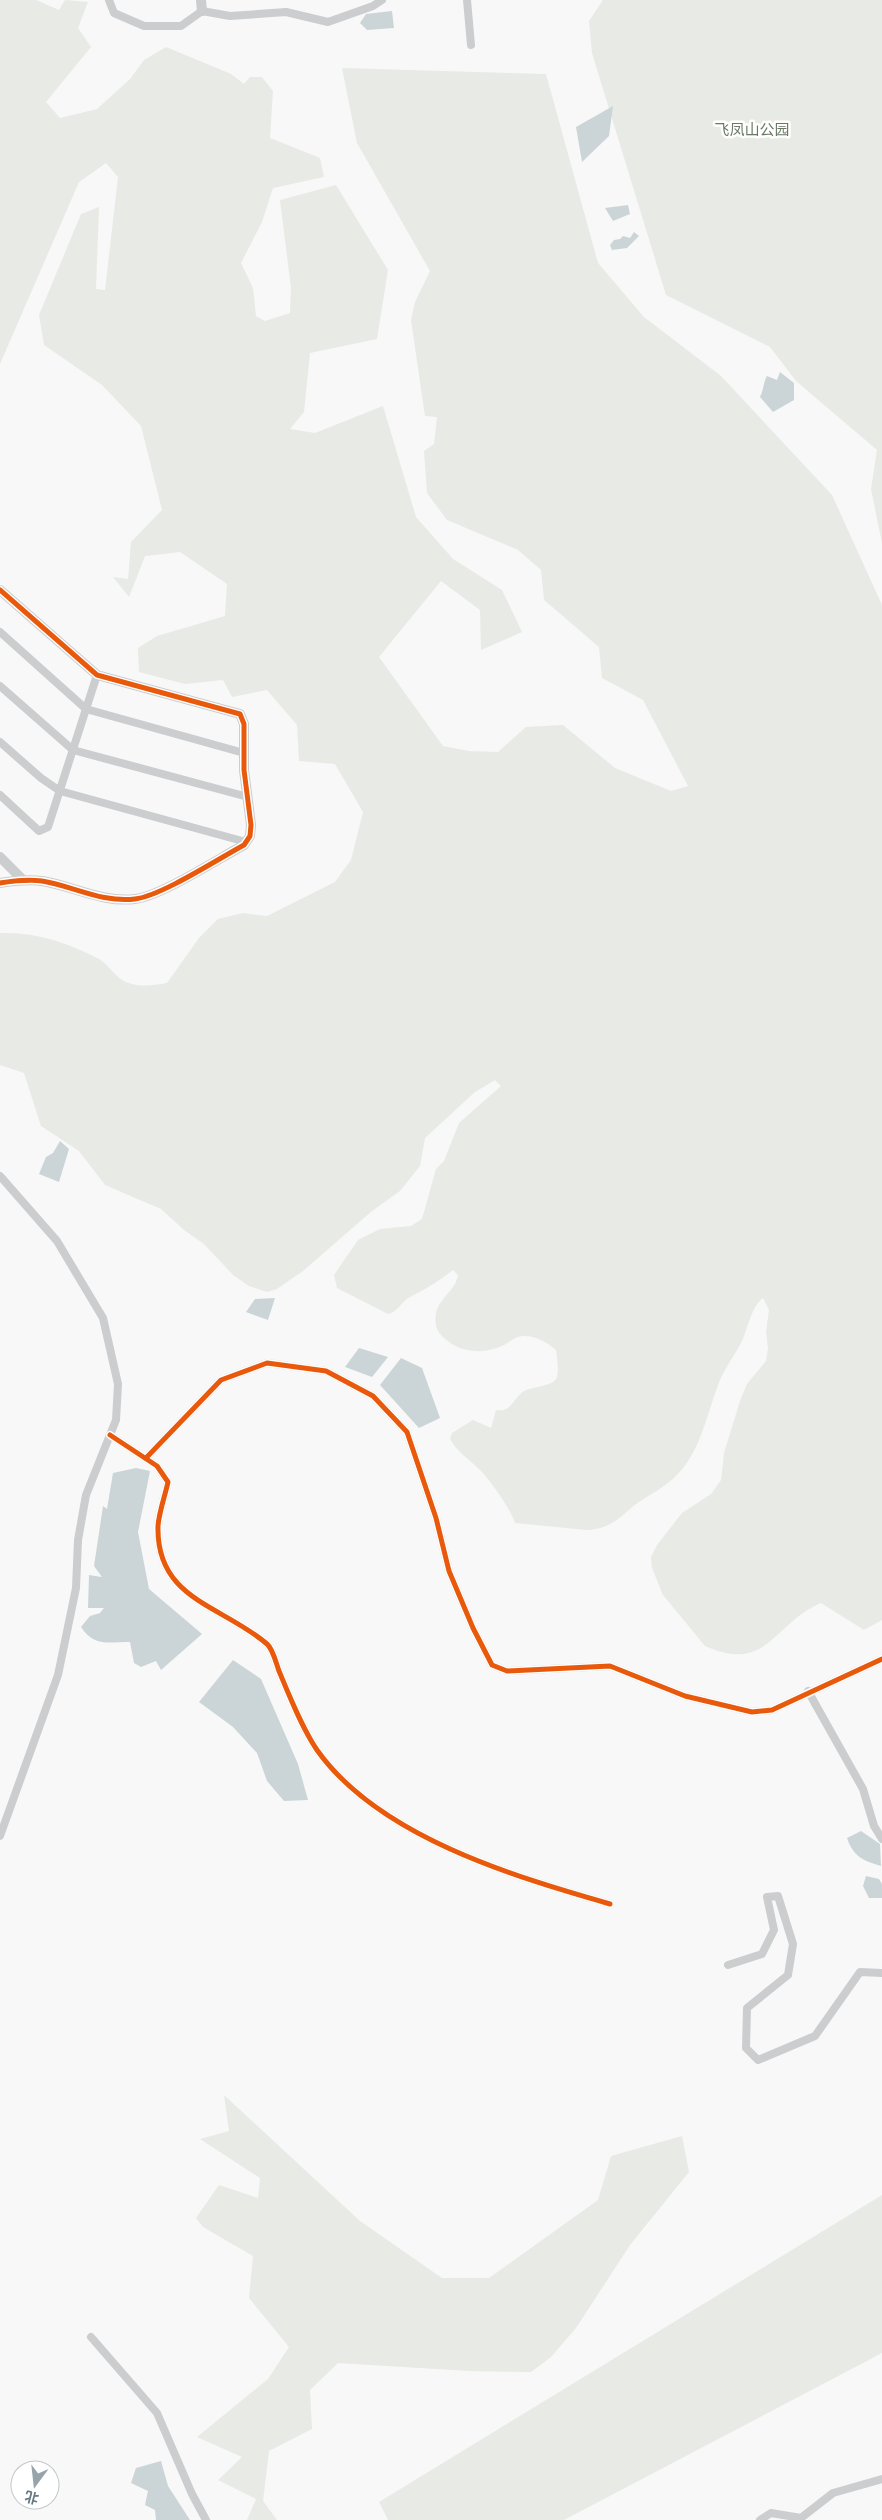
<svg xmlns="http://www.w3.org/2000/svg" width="882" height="2520" viewBox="0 0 882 2520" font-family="'Nunito Sans','Noto Sans SC',sans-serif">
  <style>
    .green { fill: #e8eae5 }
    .water { fill: #cbd5d7 }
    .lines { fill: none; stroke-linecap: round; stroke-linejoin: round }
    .minor { stroke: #cbcdce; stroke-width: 8 }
    .tertiary { stroke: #cbcdce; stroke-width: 10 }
    .cycleway-casing { stroke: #fff; stroke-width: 8 }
    .cycleway { stroke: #e8590c; stroke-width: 5 }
    .labels { text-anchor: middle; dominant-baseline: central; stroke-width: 5; stroke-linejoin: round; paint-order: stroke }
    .park-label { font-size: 15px; fill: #697964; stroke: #fff }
  </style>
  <rect width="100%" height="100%" fill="#f8f8f8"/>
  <g class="green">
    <path d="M0 0H36L59 10 65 0 88 2 78 28 91 47 46 102 60 118 97 109 130 79 144 60 166 47 231 74 244 84 250 77H262L273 91 270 138 320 158 324 177 273 188 262 222 241 263 253 288 256 316 265 321 290 313 291 288 280 200 336 185 388 270 377 339 310 353 304 412 290 429 315 433 383 406 416 517 453 559 502 590 522 632 481 650 480 610 441 581 379 657 443 746 469 751 498 752 526 727 563 725 615 768 671 791 688 786 643 700 602 678 599 647 544 600 541 570 518 550 447 520 427 493 424 451 434 444 437 417 425 416 411 320 415 302 430 271 357 143 342 68 546 74 598 263 644 317 721 376 832 495 882 605V1620L864 1630 821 1603C772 1624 768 1674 705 1646L663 1595 652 1568 651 1557 657 1545 682 1513 711 1494 721 1480 724 1453 740 1401 747 1384 766 1361 768 1348 766 1332 769 1310 763 1298C750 1308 748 1331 740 1345 732 1359 723 1371 718 1385 706 1417 700 1454 674 1478 663 1488 649 1495 636 1504 620 1517 611 1529 587 1530L515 1523C512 1511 490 1480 480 1470 469 1459 458 1453 450 1439L452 1433 473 1420 491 1428 496 1410C513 1413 513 1396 526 1390 533 1387 555 1386 557 1377 559 1370 557 1357 556 1350 548 1343 536 1336 525 1336 517 1335 511 1341 504 1345 484 1355 460 1353 444 1338 437 1332 434 1324 436 1314 438 1299 456 1290 458 1275L453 1270C439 1281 426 1289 410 1297 401 1302 398 1312 388 1314L337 1288 334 1275 358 1240 380 1229 411 1226 422 1219 436 1169 444 1161 459 1123 501 1086 495 1080 475 1092 425 1138 420 1166 400 1191 372 1211 303 1271 277 1289 267 1292 249 1286 233 1275 204 1244 184 1230 161 1209 105 1185 79 1151 41 1126 24 1073 0 1065V933C36 932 67 942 99 959 106 963 111 970 116 975 130 989 149 986 167 983L199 938 218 919 243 913 267 916 335 882 351 860 363 812 335 764 299 761 297 725 267 690 232 697 223 680 185 684 139 672 138 648 157 636 225 616 227 584 180 552 145 556 129 597 113 577 128 579 131 542 162 510 141 426 102 385 44 345 39 315 81 214 99 207 96 289 105 290 118 177 106 163 79 182 0 364Z"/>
    <path d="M603 0H882V543L871 489 877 450 796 381 770 347 666 295 592 53 589 21Z"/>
    <path d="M224 2095 360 2221 442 2278H489L598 2200 611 2156 682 2136 689 2172 630 2245 576 2328 551 2357 531 2372 469 2371 338 2363 310 2390 312 2429 269 2451 263 2501 277 2520H247L256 2499 218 2480 242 2457 197 2437 268 2379 289 2347 249 2298 253 2256 203 2227 196 2218 219 2185 258 2198 260 2178 200 2139 229 2131Z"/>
    <path d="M882 2195V2353L564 2520H388L379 2502Z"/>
  </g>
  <g class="water">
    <path d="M392 11 394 28 367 30 360 23 366 14Z"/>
    <path d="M613 106 609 136 582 162 576 127Z"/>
    <path d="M628 205 630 214 613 221 605 208Z"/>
    <path d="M634 232 639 236 627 248 612 250 610 245 614 240 620 239 623 236 630 238Z"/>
    <path d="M780 372 794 383V400L773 412 760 397C764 389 763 383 767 376L777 380Z"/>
    <path d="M60 1141 69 1149 59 1182 39 1174 46 1157 53 1153Z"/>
    <path d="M275 1298 268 1320 246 1312 255 1299Z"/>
    <path d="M359 1348 388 1357 372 1377 345 1367Z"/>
    <path d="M401 1358 422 1368 440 1418 419 1428 380 1385Z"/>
    <path d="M136 1468 150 1471 138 1532 149 1589 202 1634 161 1670 156 1661 141 1667 134 1663 130 1642C108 1642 94 1647 81 1627L90 1616 100 1613 104 1608H88L89 1575 102 1577 94 1566 103 1506 107 1509 113 1473Z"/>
    <path d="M233 1660 261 1679 298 1764 308 1800 284 1801 267 1781 257 1753 233 1727 199 1702Z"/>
    <path d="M861 1831 880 1844 881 1866C863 1861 853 1856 847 1838Z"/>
    <path d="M866 1876 879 1879 882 1884V1898H869L863 1886Z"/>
    <path d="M161 2461 168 2486 190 2520H156L155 2510 145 2505 148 2491 131 2483 136 2468Z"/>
  </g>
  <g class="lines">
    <g class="minor">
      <path d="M109 0 114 13 144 26H181L202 11 230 16 286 12 328 22 373 6 382 0"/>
      <path d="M467 0 471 45"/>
      <path d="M0 632 86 709 97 675"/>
      <path d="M0 686 73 750 248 797"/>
      <path d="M0 742 41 778 60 791 246 842"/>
      <path d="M0 795 39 831 48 827 86 709 244 753"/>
      <path d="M0 1176 57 1241 103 1318 118 1384 116 1420 86 1495 78 1540 76 1588 58 1675 0 1836"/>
      <path d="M110 1435 157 1466 168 1482C165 1496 159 1512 158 1526 156 1600 222 1605 267 1644 273 1649 276 1663 279 1671 289 1695 302 1728 317 1750 378 1836 512 1876 610 1904"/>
      <path d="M146 1458 221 1380 267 1363 326 1371 373 1396 407 1432 436 1518 449 1571 473 1628 492 1665 507 1671 610 1666 685 1696 752 1712 772 1710 882 1659"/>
      <path d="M808 1691 863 1789 874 1826 882 1839"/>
      <path d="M728 1965 762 1954 774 1930 767 1897 778 1896 793 1944 788 1975 747 2008 746 2048 758 2060 815 2036 860 1972 882 1973"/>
      <path d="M91 2337 157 2413 192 2494 206 2520"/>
      <path d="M760 2520 771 2513 801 2518 833 2493 882 2479"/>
    </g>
    <g class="tertiary">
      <path d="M201 0 202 11"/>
      <path d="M0 590 97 675 240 714 244 724V770L251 825 250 836 244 845C218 859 161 896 135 899 102 903 73 886 42 881 27 879 14 881 0 883"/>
      <path d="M0 857 23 880"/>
    </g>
    <defs>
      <g id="cycleway">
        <path d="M0 590 97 675 240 714 244 724V770L251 825 250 836 244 845C218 859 161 896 135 899 102 903 73 886 42 881 27 879 14 881 0 883"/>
        <path d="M110 1435 157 1466 168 1482C165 1496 159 1512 158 1526 156 1600 222 1605 267 1644 273 1649 276 1663 279 1671 289 1695 302 1728 317 1750 378 1836 512 1876 610 1904"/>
        <path d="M146 1458 221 1380 267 1363 326 1371 373 1396 407 1432 436 1518 449 1571 473 1628 492 1665 507 1671 610 1666 685 1696 752 1712 772 1710 882 1659"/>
      </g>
    </defs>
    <use href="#cycleway" class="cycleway-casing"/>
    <use href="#cycleway" class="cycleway"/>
  </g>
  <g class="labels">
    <g class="park-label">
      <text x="752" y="130">飞凤山公园</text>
    </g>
  </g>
  <g transform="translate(35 2485) rotate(195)"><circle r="24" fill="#ffffff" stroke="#c1c9cd"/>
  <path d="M0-4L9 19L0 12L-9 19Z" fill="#98a4ab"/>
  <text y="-8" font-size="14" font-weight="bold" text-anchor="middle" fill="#657781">北</text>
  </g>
</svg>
